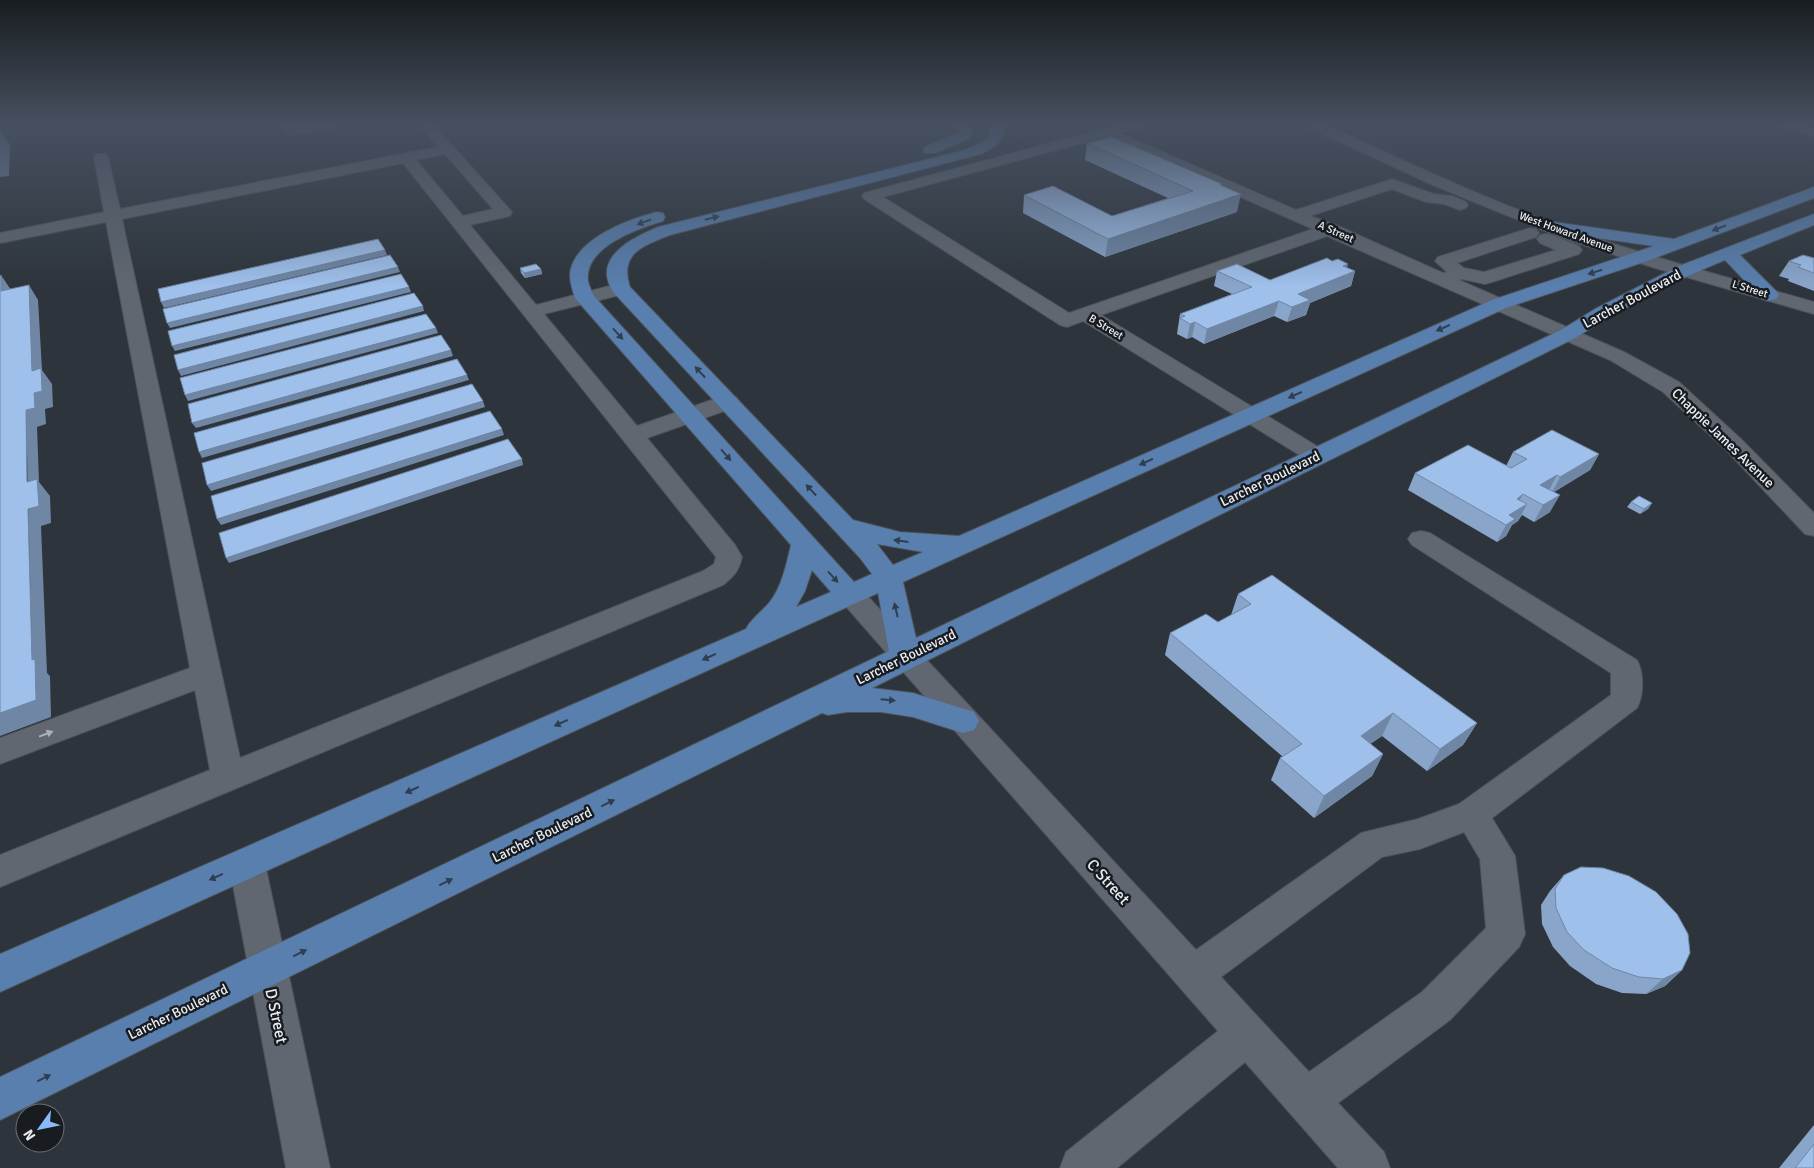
<svg xmlns="http://www.w3.org/2000/svg" width="1814" height="1168" viewBox="0 0 1814 1168" font-family="Signika,sans-serif">
  <style>
    .lines { fill: none; stroke-linecap: round; stroke-linejoin: round }
    .minor-casing { stroke: #4d5258; stroke-width: 2 }
    .major-casing { stroke: #4d5258; stroke-width: 2 }
    .minor { fill: #606770; fill-rule: evenodd }
    .major { fill: #597fae; fill-rule: evenodd }
    .wall { fill: #89a5ca }
    .shaded-wall { fill: #6f86a4 }
    .building { fill: #9fc0eb; stroke: #6f86a4 }
    .oneway { fill: #2f3e51 }
    .oneway2 { fill: #acb1b8 }
    .labels { text-anchor: middle; dominant-baseline: central; stroke-width: 5; stroke-linejoin: round; paint-order: stroke }
    .far-street-label { font-size: 11px; fill: #eaeef3; stroke: #181b1f }
    .street-label { font-size: 14px; fill: #eaeef3; stroke: #181b1f }
    .near-street-label { font-size: 16px; fill: #eaeef3; stroke: #181b1f }
  </style>
  <rect width="100%" height="100%" fill="#2d343b"/>
  <g class="lines">
    <defs>
      <g id="minor">
        <path d="M281 124H295L297 126 310 124H341L334 128 293 135 288 134Z"/>
        <path d="M419 124H433L512 212 510 216 470 225 536 305 621 283 628 285 630 289 628 293 544 314 637 426 720 397 728 395 736 397 739 402 736 407 647 438 735 545 742 557C739 571 734 576 723 585L0 887V855L210 770 195 690 0 764V738L190 668 106 222 0 243V233L104 212 94 157 96 154H106L108 157 120 209 438 147ZM445 154 493 209 463 216 416 160ZM403 163 716 557 714 564 703 571 240 758 122 219Z"/>
        <path d="M1122 124H1144L1142 127 1119 133 1296 210 1392 179 1434 194 1452 196 1466 202 1468 205 1466 208 1460 210 1444 204 1426 202 1392 189 1310 216 1336 225 1443 273 1447 272 1435 261 1438 257 1530 228 1536 229 1539 233 1536 237 1457 263 1464 268 1484 272 1556 250 1540 243 1537 239 1540 235 1546 234 1552 235 1579 246 1582 250 1579 254 1492 282 1485 284 1462 279 1459 280 1624 352 1679 382 1741 439 1814 513V536L1805 534 1725 449 1663 392 1610 360 1327 236 1101 315 1325 451 1329 456 1325 461 1317 463 1309 461 1083 321 1067 327 1060 325 864 199 862 196 864 193ZM1104 137 1313 229 1069 313 883 197Z"/>
        <path d="M1306 124H1324C1407 162 1491 202 1578 232 1656 259 1735 279 1814 302V314L1655 268 1565 239 1435 186 1308 127Z"/>
        <path d="M1777 124H1799L1814 128V136L1779 127Z"/>
        <path d="M1421 531 1430 533 1637 660C1644 673 1644 695 1637 708L1492 818 1515 856 1525 934 1519 947 1450 1020 1338 1103 1384 1152 1390 1168H1338L1245 1062 1117 1168H1060L1066 1152 1218 1031 835 594 839 587 849 584 859 587 1196 950 1361 833 1418 819 1459 804 1611 695V673L1412 545 1408 539 1412 533ZM1464 832 1480 859 1486 928 1422 992 1309 1072 1221 977 1382 857 1420 849Z"/>
        <path d="M247 848 260 853 265 864 330 1168H286L229 864 234 853Z"/>
      </g>
      <g id="major">
        <path d="M954 124H968L973 131 968 139 935 153H925L923 150 925 147 958 133 959 131Z"/>
        <path d="M991 124H1005C1006 140 994 148 981 154L670 235C643 246 619 253 630 287L853 520 900 532 959 536 1492 300 1654 246 1547 231 1541 230 1539 226 1541 222 1547 221 1674 239 1814 187V198L1647 261 1506 308 903 582 916 638 1561 330 1595 309 1679 266 1814 214V225L1740 255 1776 291 1779 295 1776 299 1769 301 1762 299 1725 260C1673 281 1623 308 1575 338L872 688 913 693 974 712 979 721 974 730 963 733 913 717 881 712H847L828 715 822 713 0 1120V1077L889 651 878 593 0 992V954L746 629C751 619 761 612 769 603 782 587 786 565 791 545L575 298C572 288 568 278 571 268 580 237 629 219 657 212L663 213 665 217 663 221C637 229 584 247 588 281 589 286 592 292 594 296L854 582 872 574 860 558 614 293C590 258 632 238 658 227L965 150 981 143 989 137ZM877 544 923 552 893 565ZM812 570 831 592 796 607 805 591Z"/>
      </g>
    </defs>
    <use href="#minor" class="minor-casing"/>
    <use href="#major" class="major-casing"/>
    <use href="#minor" class="minor"/>
    <use href="#major" class="major"/>
  </g>
  <g class="wall">
    <path d="M1087 143 1222 184V186L1237 212 1105 257 1023 213 1024 195 1112 216 1168 198 1085 160Z"/>
    <path d="M1814 258V291L1788 281 1789 279 1779 276 1789 261Z"/>
    <path d="M520 268 541 269 542 274 525 278 521 273Z"/>
    <path d="M1347 268 1355 271 1351 286 1310 303 1306 315 1287 322 1274 316 1204 344 1192 337 1187 339 1177 334 1180 314 1232 294 1214 286 1217 271 1270 280Z"/>
    <path d="M1513 452 1599 454 1590 470 1554 492 1550 512 1534 522 1522 515 1518 521 1512 525 1506 536 1497 542 1408 490 1415 473 1506 466Z"/>
    <path d="M1631 502 1652 503 1648 509 1640 514 1627 507Z"/>
    <path d="M1238 594 1477 723 1463 745 1427 771 1382 736 1370 744 1383 754 1372 776 1314 818 1271 780 1280 758 1283 757 1165 655 1170 633 1218 622 1231 615Z"/>
    <path d="M1564 875 1682 970 1665 986 1646 994 1622 993 1596 984 1570 966 1553 947 1542 924 1541 905 1550 891Z"/>
    <path d="M1814 1125V1168H1779Z"/>
  </g>
  <g class="shaded-wall">
    <path d="M0 129 10 145 9 176 0 177Z"/>
    <path d="M1222 184 1219 202 1241 194 1237 212 1105 257 1108 239Z"/>
    <path d="M385 250 387 255 164 308 161 302Z"/>
    <path d="M1348 264 1345 276 1355 271 1351 286 1310 303 1306 315 1287 322 1292 307 1298 294 1343 266Z"/>
    <path d="M398 267 400 272 170 328 167 323Z"/>
    <path d="M541 269 542 274 525 278 524 273Z"/>
    <path d="M1 275 11 290 1 291Z"/>
    <path d="M29 285 38 300 42 370 52 384 53 407 45 409 46 424 37 427 39 482 50 496 51 523 41 526 47 673 50 676 51 717 0 736V713L32 660 26 410 32 371Z"/>
    <path d="M409 287 411 292 175 351 172 346Z"/>
    <path d="M1279 301 1274 316 1204 344 1207 329Z"/>
    <path d="M423 306 424 311 181 376 178 370Z"/>
    <path d="M1195 322 1192 337 1187 339 1190 324Z"/>
    <path d="M436 328 438 333 188 401 185 395Z"/>
    <path d="M451 350 453 356 196 428 192 423Z"/>
    <path d="M467 375 469 380 202 458 199 452Z"/>
    <path d="M483 401 485 407 211 491 207 485Z"/>
    <path d="M502 429 504 435 221 525 217 519Z"/>
    <path d="M1599 454 1590 470 1551 494 1560 477Z"/>
    <path d="M522 459 523 465 229 563 226 558Z"/>
    <path d="M1557 475 1548 492 1540 485Z"/>
    <path d="M1523 494 1514 511 1517 499Z"/>
    <path d="M1560 495 1550 512 1534 522 1543 505Z"/>
    <path d="M1652 503 1648 509 1640 514 1644 509Z"/>
    <path d="M1527 504 1518 521 1512 525 1506 536 1497 542 1506 525 1509 515Z"/>
    <path d="M1393 713 1382 736 1350 758 1361 736Z"/>
    <path d="M1477 723 1463 745 1427 771 1440 749Z"/>
    <path d="M1383 754 1372 776 1314 818 1324 796Z"/>
    <path d="M1682 970 1665 986 1646 994 1663 979Z"/>
  </g>
  <g class="building">
    <path d="M1112 137 1222 184 1220 185 1241 194 1108 239 1024 195 1053 186 1112 216 1193 191 1087 143Z"/>
    <path d="M378 239 385 250 161 302 158 289Z"/>
    <path d="M390 255 398 267 167 323 163 309Z"/>
    <path d="M1803 255 1814 258V273L1798 267 1801 265 1789 261Z"/>
    <path d="M1327 258 1332 261 1338 259 1348 264 1343 266 1355 271 1298 294 1310 300 1292 307 1279 301 1207 329 1195 322 1190 324 1180 318 1185 316 1180 314 1252 287 1217 271 1237 264 1270 280Z"/>
    <path d="M536 264 541 269 524 273 520 268Z"/>
    <path d="M401 274 409 287 172 346 168 331Z"/>
    <path d="M1 275V291L29 285 32 371 41 368 42 391 34 393 35 408 26 410 27 482 37 479 39 506 28 509 32 660 35 659 36 700 0 713V276Z"/>
    <path d="M414 293 423 306 178 370 174 355Z"/>
    <path d="M426 314 436 328 185 395 180 378Z"/>
    <path d="M441 335 451 350 192 423 188 404Z"/>
    <path d="M457 359 467 375 199 452 194 433Z"/>
    <path d="M472 384 483 401 207 485 202 463Z"/>
    <path d="M490 411 502 429 217 519 211 496Z"/>
    <path d="M1552 430 1599 454 1560 477 1557 475 1540 485 1560 495 1543 505 1523 494 1517 499 1527 504 1509 515 1515 519 1506 525 1415 473 1468 445 1511 468 1527 459 1513 452Z"/>
    <path d="M508 439 522 459 226 558 219 533Z"/>
    <path d="M1639 496 1652 503 1644 509 1631 502Z"/>
    <path d="M1272 575 1477 723 1440 749 1393 713 1361 736 1383 754 1324 796 1280 758 1302 744 1170 633 1206 614 1218 622 1251 604 1238 594Z"/>
    <path d="M1581 867 1603 868 1629 876 1656 892 1677 914 1688 934 1690 953 1682 970 1663 979 1639 977 1612 968 1584 950 1567 932 1556 908 1555 889 1564 875Z"/>
    <path d="M1814 1144V1168H1795Z"/>
  </g>
  <defs><path id="oneway-solid" d="M-6-.8H1V-3.2L6.5 0L1 3.2V.8H-6Z" transform="scale(1.25)"/></defs>
  <g class="oneway">
    <use href="#oneway-solid" transform="translate(712 218) rotate(-14)"/>
    <use href="#oneway-solid" transform="translate(644 222) rotate(161)"/>
    <use href="#oneway-solid" transform="translate(1719 228) rotate(159)"/>
    <use href="#oneway-solid" transform="translate(1595 272) rotate(162)"/>
    <use href="#oneway-solid" transform="translate(1443 328) rotate(156)"/>
    <use href="#oneway-solid" transform="translate(618 334) rotate(48)"/>
    <use href="#oneway-solid" transform="translate(700 372) rotate(-133)"/>
    <use href="#oneway-solid" transform="translate(1295 395) rotate(156)"/>
    <use href="#oneway-solid" transform="translate(726 455) rotate(49)"/>
    <use href="#oneway-solid" transform="translate(1146 462) rotate(156)"/>
    <use href="#oneway-solid" transform="translate(811 490) rotate(-133)"/>
    <use href="#oneway-solid" transform="translate(901 541) rotate(-172)"/>
    <use href="#oneway-solid" transform="translate(833 577) rotate(48)"/>
    <use href="#oneway-solid" transform="translate(896 610) rotate(-103)"/>
    <use href="#oneway-solid" transform="translate(709 657) rotate(156)"/>
    <use href="#oneway-solid" transform="translate(888 700) rotate(5)"/>
    <use href="#oneway-solid" transform="translate(561 723) rotate(156)"/>
    <use href="#oneway-solid" transform="translate(412 790) rotate(156)"/>
    <use href="#oneway-solid" transform="translate(608 803) rotate(-26)"/>
    <use href="#oneway-solid" transform="translate(216 877) rotate(156)"/>
    <use href="#oneway-solid" transform="translate(446 882) rotate(-26)"/>
    <use href="#oneway-solid" transform="translate(300 953) rotate(-26)"/>
    <use href="#oneway-solid" transform="translate(44 1078) rotate(-26)"/>
  </g>
  <use class="oneway2" href="#oneway-solid" transform="translate(46 734) rotate(-21)"/>
  <linearGradient id="sky" x2="0" y2="1"><stop stop-color="#191d20"/><stop offset="0.43" stop-color="#465060"/><stop offset="1" stop-color="#465060" stop-opacity="0"/></linearGradient>
  <rect width="1814" height="287" fill="url(#sky)"/>
  <g class="labels">
    <g class="far-street-label">
      <text transform="translate(1336 232) rotate(24)">A Street</text>
      <text transform="translate(1566 232) rotate(20)">West Howard Avenue</text>
      <text transform="translate(1750 289) rotate(17)">L Street</text>
      <text transform="translate(1106 327) rotate(31)">B Street</text>
    </g>
    <g class="street-label">
      <text transform="translate(1632 299) rotate(-28)">Larcher Boulevard</text>
      <text transform="translate(1723 438) rotate(44)">Chappie James Avenue</text>
      <text transform="translate(1270 479) rotate(-26)">Larcher Boulevard</text>
      <text transform="translate(906 657) rotate(-26)">Larcher Boulevard</text>
      <text transform="translate(542 835) rotate(-26)">Larcher Boulevard</text>
      <text transform="translate(178 1012) rotate(-26)">Larcher Boulevard</text>
    </g>
    <g class="near-street-label">
      <text transform="translate(1108 882) rotate(48)">C Street</text>
      <text transform="translate(276 1016) rotate(78)">D Street</text>
    </g>
  </g>
  <g transform="translate(40 1128) rotate(237)"><circle r="24" fill="#181b1f" stroke="#6c6f74"/>
  <path d="M0-4L9 19L0 12L-9 19Z" fill="#87bbfc"/>
  <text y="-8" font-size="14" font-weight="bold" text-anchor="middle" fill="#eaeef3">N</text>
  </g>
</svg>
